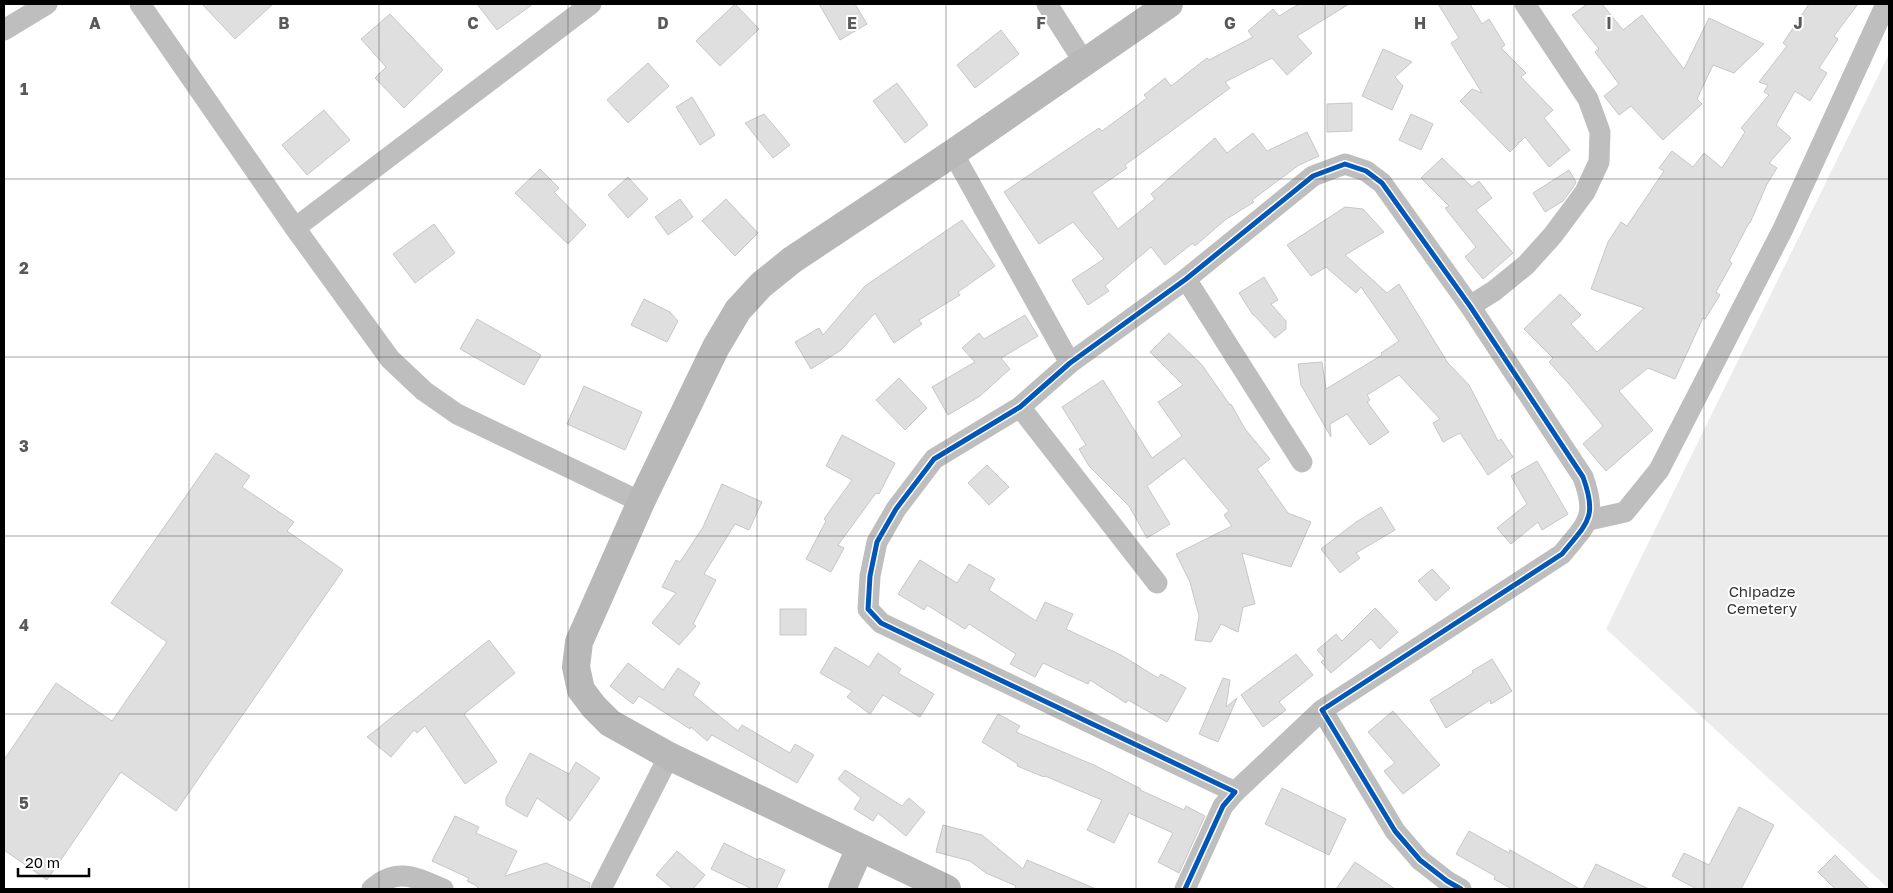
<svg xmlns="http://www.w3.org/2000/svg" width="1893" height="893" viewBox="0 0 1893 893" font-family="'Golos Text',sans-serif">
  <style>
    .green { fill: #ececec }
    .building { fill: #dfdfdf; stroke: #c7c7c7 }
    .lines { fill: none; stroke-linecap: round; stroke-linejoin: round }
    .street { stroke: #bebebe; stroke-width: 21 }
    .secondary { stroke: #b8b8b8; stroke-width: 28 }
    .cycleway-casing { stroke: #fff; stroke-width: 8 }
    .cycleway { stroke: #0057b8; stroke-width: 5 }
    .grid { fill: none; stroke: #595959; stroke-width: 1; stroke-opacity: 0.55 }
    .labels { text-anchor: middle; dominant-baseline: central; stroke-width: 4; stroke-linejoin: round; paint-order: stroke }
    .park-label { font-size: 15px; fill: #333; stroke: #fff }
    .grid-label { font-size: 16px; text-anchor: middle; font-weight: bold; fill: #595959; stroke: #fff; stroke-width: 4; stroke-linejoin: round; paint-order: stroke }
  </style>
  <rect width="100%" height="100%" fill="#fff"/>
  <path class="green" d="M1889 54V889L1606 629Z"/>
  <g class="building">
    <path d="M202 4H273L235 39Z"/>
    <path d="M477 4H533L497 30Z"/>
    <path d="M735 4 759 29 720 66 696 41Z"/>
    <path d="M819 4H855L867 24 840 40Z"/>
    <path d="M1299 4H1349L1297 36 1312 53 1287 75 1272 58 1225 82 1230 88 1125 165 1127 168 1092 192 1118 229 1155 199 1151 194 1215 138 1227 153 1253 133 1267 151 1307 132 1319 156 1299 165 1252 200 1254 202 1225 220 1195 246 1193 243 1165 265 1151 247 1105 286 1109 291 1088 305 1072 280 1104 259 1073 222 1039 244 1004 192 1099 128 1102 131 1147 98 1144 95 1165 78 1171 86 1207 58 1209 60 1253 37 1248 31 1273 9 1279 16Z"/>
    <path d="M1438 4H1470L1482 24 1489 19 1505 45 1501 48 1526 73 1521 77 1553 110 1544 118 1570 150 1549 167 1525 137 1510 152 1460 101 1472 89 1482 93 1451 43 1459 38Z"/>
    <path d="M1587 4H1602L1623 30 1642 15 1684 69 1709 18 1764 44 1734 73 1713 65 1697 99 1702 104 1663 140 1631 106 1619 115 1604 96 1619 84 1595 52 1599 49 1572 15Z"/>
    <path d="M1809 4H1858L1834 36 1838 39 1819 68 1827 73 1810 101 1795 91 1776 125 1791 138 1769 163 1777 168 1767 184 1750 223H1749L1729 261 1732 263 1716 292 1720 295 1705 319 1703 318 1675 379 1648 368 1619 391 1653 430 1606 471 1583 444 1603 426 1568 383 1549 362 1553 358 1524 329 1560 294 1581 315 1571 324 1597 352 1644 308 1591 289 1608 242 1621 222 1627 226 1664 171 1659 168 1672 151 1693 167 1704 153 1722 168 1745 132 1741 128 1769 95 1764 92 1768 85 1759 82 1787 46 1783 43Z"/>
    <path d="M390 14 443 70 404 108 375 78 386 67 361 39Z"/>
    <path d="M1001 30 1019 54 975 88 957 65Z"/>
    <path d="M1383 49 1412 62 1395 77 1403 86 1392 110 1362 96Z"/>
    <path d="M648 63 669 86 628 123 607 100Z"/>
    <path d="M897 83 928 125 905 143 873 101Z"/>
    <path d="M692 97 715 135 700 145 676 107Z"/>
    <path d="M1352 103V131L1327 132V104Z"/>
    <path d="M324 110 350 140 307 175 282 145Z"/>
    <path d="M764 114 790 145 773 158 745 123Z"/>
    <path d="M1411 114 1433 124 1421 150 1399 140Z"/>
    <path d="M1442 158 1472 187 1479 181 1492 198 1476 210 1513 253 1483 279 1465 257 1476 247 1445 208 1449 206 1421 178Z"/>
    <path d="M540 169 559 188 554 192 586 225 568 244 515 193Z"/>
    <path d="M1569 170 1576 182 1574 186 1563 201 1545 212 1533 193Z"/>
    <path d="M628 177 648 199 628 218 608 195Z"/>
    <path d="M680 199 693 217 668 235 655 217Z"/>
    <path d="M726 199 758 233 735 256 702 221Z"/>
    <path d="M1345 207 1363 209 1384 232 1345 255 1387 293 1399 284 1448 363 1469 385 1498 441 1501 439 1513 457 1488 475 1460 433 1443 442 1433 423 1440 419 1399 375 1367 395 1370 400 1367 402 1389 432 1370 445 1347 414 1330 424 1331 437 1301 385 1298 364 1322 362 1326 389 1382 355 1381 353 1399 341 1361 287 1356 293 1326 267 1311 276 1287 245Z"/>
    <path d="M962 220 995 266 958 292 960 295 919 320 922 324 894 343 875 313 841 350 811 369 795 342 819 328 823 335 865 286Z"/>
    <path d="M434 224 455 253 415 283 393 254Z"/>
    <path d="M1264 277 1278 300 1271 304 1286 321V329L1275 338 1254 315H1253L1239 293Z"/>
    <path d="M644 299 670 312 678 321 667 342 631 325Z"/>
    <path d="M1025 315 1038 336 1001 358 1010 369 980 396 948 415 932 387 975 362 962 348 979 333 984 339Z"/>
    <path d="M477 319 541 355 524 385 460 349Z"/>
    <path d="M1169 333 1202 365 1230 405 1231 404 1245 429 1270 459 1257 469 1288 513 1311 522 1291 567 1242 553 1255 604 1243 607 1238 632 1221 624 1211 642 1195 640 1199 616 1190 582 1176 554 1232 526 1224 515 1229 511 1184 458 1147 486 1170 524 1147 538 1129 506 1089 466 1079 449 1086 445 1062 407 1103 380 1152 458 1182 436 1158 402 1183 385 1150 352Z"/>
    <path d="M899 378 927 408 905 430 876 400Z"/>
    <path d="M584 386 642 412 625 450 567 424Z"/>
    <path d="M842 435 895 463 879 494 876 493 838 545 844 548 831 572 806 559 826 521 824 519 852 480 826 466Z"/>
    <path d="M216 453 250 476 242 487 294 522 287 531 343 570 176 811 121 772 47 880 4 850V760L56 683 112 721 167 642 111 603Z"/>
    <path d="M1537 461 1568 514 1542 530 1538 522 1511 544 1497 528 1527 504 1511 476Z"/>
    <path d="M987 465 1009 487 989 505 968 483Z"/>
    <path d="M722 484 762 502 749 530 735 524 704 574 716 580 693 624 696 626 679 645 652 623 676 593 662 587 676 560 680 562 703 527Z"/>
    <path d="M1381 507 1395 530 1356 553 1360 558 1340 573 1321 549 1356 522Z"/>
    <path d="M920 560 957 583 969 564 995 579 989 590 1036 621 1045 602 1073 614 1066 629 1121 655 1158 678 1161 674 1186 688 1167 722 1128 700 1126 703 1090 680 1088 684 1043 663 1035 677 1010 664 1016 654 969 624 965 629 927 605 924 610 898 594Z"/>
    <path d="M1432 569 1450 588 1436 601 1418 581Z"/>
    <path d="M1375 608 1398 632 1380 649 1371 639 1331 673 1321 662 1325 659 1317 650 1336 634 1342 641Z"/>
    <rect x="780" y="609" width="26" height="26"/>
    <path d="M489 640 515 673 464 714 497 762 465 784 425 726 417 733 414 730 391 757 367 737Z"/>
    <path d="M835 647 869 667 878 653 901 669 898 673 934 694 920 717 883 695 870 714 847 697 852 691 820 673Z"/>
    <path d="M1296 654 1313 675 1279 702 1286 710 1263 727 1241 695Z"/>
    <path d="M1492 659 1512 691 1491 704 1490 700 1446 728 1430 700 1473 673 1472 671Z"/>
    <path d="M628 663 663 690 678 668 700 683 693 695 738 731 742 725 790 753 795 744 814 755 797 783 712 735 707 741 691 727 690 729 639 696 633 704 610 686Z"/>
    <path d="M1223 678 1230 680 1226 707 1237 698 1218 742 1199 734Z"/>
    <path d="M1393 711 1440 765 1403 794 1384 771 1395 763 1368 732Z"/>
    <path d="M998 714 1020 726 1016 732 1096 766 1141 789 1140 790 1184 810 1186 806 1205 816 1179 873 1158 862 1173 833 1129 813 1114 843 1087 830 1102 800 1045 776 1044 777 1017 766 1018 764 982 742Z"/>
    <path d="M530 753 569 774 576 762 600 778 570 821 537 798 527 817 506 805V798Z"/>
    <path d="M845 770 902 806 909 798 925 812 906 836 878 813 873 821 854 809 861 798 838 779Z"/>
    <path d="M1282 788 1346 819 1329 855 1265 824Z"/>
    <path d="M1739 807 1774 825 1741 889H1697L1672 876 1684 853 1709 865Z"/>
    <path d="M455 816 479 827 476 833 517 851 505 876 546 863 590 883 589 889H478L477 886 467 881 469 878 432 861Z"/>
    <path d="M943 825 982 835 1023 869 1027 860 1096 889H1015L1016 886 986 873 970 861 936 852Z"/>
    <path d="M1469 831 1509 853 1510 850 1580 889H1512L1494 879 1495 876 1456 854Z"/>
    <path d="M724 843 758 860 759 858 785 870 776 889H752L711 869Z"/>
    <path d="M677 851 705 875 693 889H673L656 875Z"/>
    <path d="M1835 855 1869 889H1835L1818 872Z"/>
    <path d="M1355 862 1395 889H1336Z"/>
    <path d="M1596 864 1649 889H1583Z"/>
  </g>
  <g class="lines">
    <g class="street">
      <path d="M140 4 295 228 390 359 424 391 457 414 641 502"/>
      <path d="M1047 4 1084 62"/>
      <path d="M4 30 47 4"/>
      <path d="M953 153 1070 363"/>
      <path d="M295 228 591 4"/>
      <path d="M1186 279 1302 462"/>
      <path d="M1470 306 1494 291 1526 265 1553 235 1585 192 1599 162 1600 132 1588 99 1525 4"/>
      <path d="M1020 407 1157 583"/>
      <path d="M1589 520 1625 512 1659 470 1783 229 1886 4"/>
      <path d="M1235 792 1322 710"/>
      <path d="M372 889C397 866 417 878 443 889"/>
      <path d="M601 889 669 756"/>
      <path d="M1185 889 1223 806 1235 792 881 623 868 609 870 576 877 542 896 509 934 459 1020 407 1070 363 1186 279 1313 176 1345 164 1366 171 1382 183 1470 306 1583 477C1598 518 1587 523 1562 554L1322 710 1395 831 1420 860 1447 881 1461 889"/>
    </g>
    <g class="secondary">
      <path d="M842 889 860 848"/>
      <path d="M947 889 669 756 610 723 594 707 581 690 576 667 579 642 641 502 716 347 738 310 761 285 792 260 953 153 1169 4"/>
    </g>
    <defs>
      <path id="cycleway" d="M1185 889 1223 806 1235 792 881 623 868 609 870 576 877 542 896 509 934 459 1020 407 1070 363 1186 279 1313 176 1345 164 1366 171 1382 183 1470 306 1583 477C1598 518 1587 523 1562 554L1322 710 1395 831 1420 860 1447 881 1461 889"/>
    </defs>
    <use href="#cycleway" class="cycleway-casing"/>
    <use href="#cycleway" class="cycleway"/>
  </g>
  <path class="grid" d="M189 4V889M379 4V889M568 4V889M757 4V889M946 4V889M1136 4V889M1325 4V889M1514 4V889M1704 4V889M4 179H1889M4 357H1889M4 536H1889M4 714H1889"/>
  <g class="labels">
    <g class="park-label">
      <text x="1762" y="591">Chipadze<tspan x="1762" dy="17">Cemetery</tspan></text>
    </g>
  </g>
  <g class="grid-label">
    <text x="95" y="29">A</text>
    <text x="284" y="29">B</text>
    <text x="473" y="29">C</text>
    <text x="663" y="29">D</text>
    <text x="852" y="29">E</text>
    <text x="1041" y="29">F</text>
    <text x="1230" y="29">G</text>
    <text x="1420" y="29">H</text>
    <text x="1609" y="29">I</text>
    <text x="1798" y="29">J</text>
    <text x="24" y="95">1</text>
    <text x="24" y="274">2</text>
    <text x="24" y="452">3</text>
    <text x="24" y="631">4</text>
    <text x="24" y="809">5</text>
  </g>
  <rect width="1893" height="893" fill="none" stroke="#000000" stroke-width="10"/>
  <path d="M18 868v8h71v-8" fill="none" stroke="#000000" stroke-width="2.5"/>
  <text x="25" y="868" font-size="15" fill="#000000" stroke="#ffffff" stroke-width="4" paint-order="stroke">20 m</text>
</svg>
